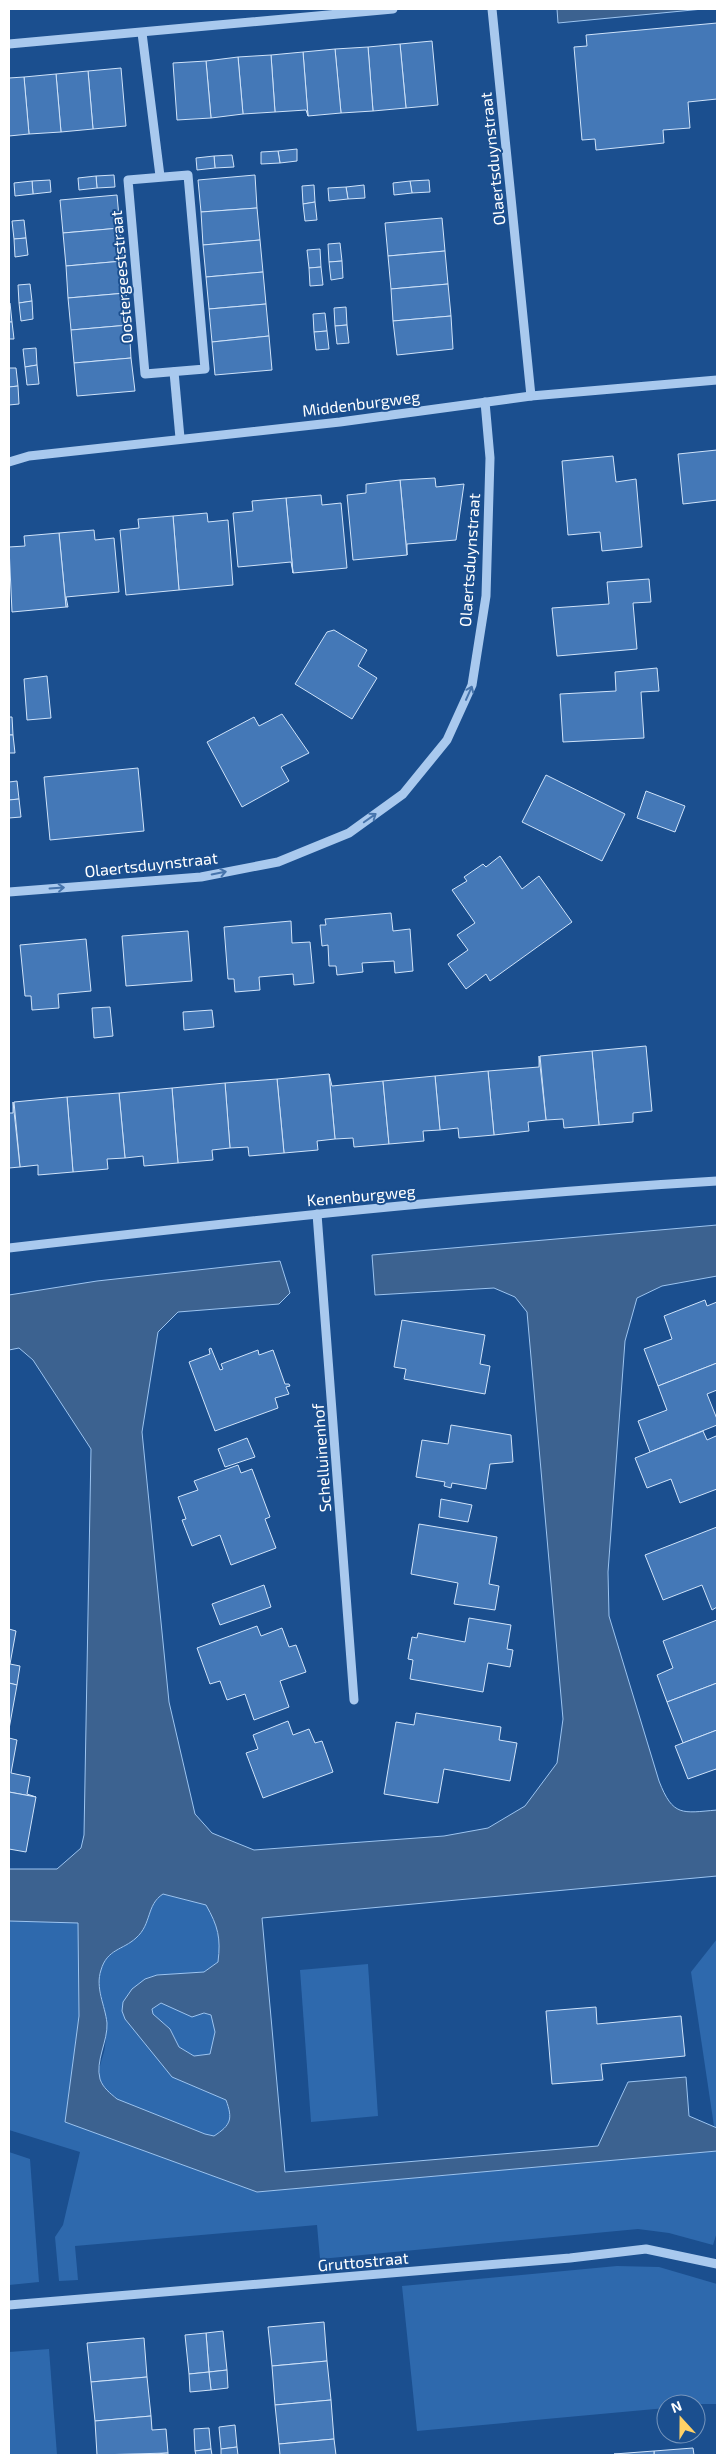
<svg xmlns="http://www.w3.org/2000/svg" width="726" height="2464" viewBox="0 0 726 2464" font-family="'Exo 2',sans-serif">
  <style>
    .green { fill: #2e69ad }
    .water { fill: #3c6290; stroke: #9cc4f0; fill-rule: evenodd }
    .building { fill: #4478b7; stroke: #cfe3fa }
    .lines { fill: none; stroke-linecap: round; stroke-linejoin: round }
    .minor { stroke: #a9c9ee; stroke-width: 9 }
    .oneway { stroke: #4674ac }
    .labels { text-anchor: middle; dominant-baseline: central; stroke-width: 4; stroke-linejoin: round; paint-order: stroke }
    .street-label { font-size: 16px; fill: #fff; stroke: #1b4f8f }
  </style>
  <rect width="100%" height="100%" fill="#1b4f8f"/>
  <g class="green">
    <path d="M163 1894 206 1905C218 1926 221 1938 218 1962L204 1972 157 1975 145 1979 122 2011 125 2019 172 2077 226 2100C233 2119 231 2125 214 2136L205 2134 117 2099C110 2093 103 2088 100 2079 97 2067 104 2057 105 2046 107 2033 105 2016 103 2004 101 1991 97 1983 101 1970 107 1950 123 1950 136 1938 152 1924 146 1906 163 1894Z"/>
    <path d="M9 1921 78 1922 79 2016 65 2122 257 2192 717 2151V2232L713 2245 669 2233 638 2229 320 2259 317 2225 75 2246 78 2280 59 2281 55 2237 63 2225 80 2152 9 2130Z"/>
    <path d="M717 1939V2128L714 2126 691 1972Z"/>
    <path d="M368 1964 378 2116 311 2122 300 1970Z"/>
    <path d="M161 2003 176 2009 212 2015 215 2032 210 2054 194 2056 179 2047 170 2029 153 2014 152 2009Z"/>
    <path d="M9 2152 30 2159 39 2282 9 2285Z"/>
    <path d="M617 2266 659 2267 717 2284V2404H666V2408L417 2431 402 2286Z"/>
    <path d="M49 2349 57 2455H9V2352Z"/>
  </g>
  <g class="water">
    <path d="M557 9H703L558 23Z"/>
    <path d="M717 1225V1276L662 1286 637 1298 625 1341 608 1572 609 1616 659 1781C673 1817 682 1813 717 1810V1876L262 1918 285 2172 598 2146 628 2082 686 2077 689 2116 717 2128V2151L257 2192 65 2122 79 2016 78 1923 9 1921V1869H57L81 1848 84 1835 91 1449 33 1360 19 1348 9 1350V1295L97 1281 280 1261 290 1293 279 1304 178 1312 158 1332 142 1432 169 1702 195 1814 212 1833 254 1850 444 1836 488 1828 525 1806 557 1763 563 1719 527 1312 515 1297 494 1288 375 1295 372 1255ZM163 1894 206 1905C218 1926 221 1938 218 1962L204 1972 157 1975 145 1979 132 1989 123 2002 122 2011 125 2019 172 2077 226 2100C233 2119 231 2125 214 2136L205 2134 117 2099C110 2093 103 2088 100 2079 95 2061 108 2041 107 2023 105 2005 95 1988 101 1970 107 1949 123 1950 136 1938 152 1924 146 1905 163 1894ZM161 2003 192 2017 204 2013 211 2015 215 2032 210 2054 194 2056 179 2047 170 2029 153 2014 152 2009Z"/>
  </g>
  <g class="building">
    <path d="M717 23V99L688 102 690 128 663 130 664 143 596 150 595 139 582 140 574 47 587 46 586 35Z"/>
    <path d="M432 41 438 105 406 108 400 44Z"/>
    <path d="M400 44 406 108 373 111 368 47Z"/>
    <path d="M368 47 373 111 341 113 335 49Z"/>
    <path d="M335 49 341 113 308 116 303 52Z"/>
    <path d="M303 52 308 116 306 110 275 112 271 55Z"/>
    <path d="M271 55 275 112 243 114 238 57Z"/>
    <path d="M238 57 243 114 211 118 206 61Z"/>
    <path d="M206 61 211 118 177 120 173 63Z"/>
    <path d="M121 68 126 126 93 129 88 71Z"/>
    <path d="M88 71 93 129 61 132 56 74Z"/>
    <path d="M56 74 61 132 29 134 24 77Z"/>
    <path d="M24 77 29 134 9 136V78Z"/>
    <path d="M297 149V161L280 163 278 151Z"/>
    <path d="M278 151 280 163 261 164V152Z"/>
    <path d="M232 155 234 167 215 168 214 156Z"/>
    <path d="M214 156 215 168 197 170 196 158Z"/>
    <path d="M114 175 115 187 97 188 96 176Z"/>
    <path d="M255 175 257 208 201 212 198 180Z"/>
    <path d="M96 176 97 188 79 190 78 178Z"/>
    <path d="M50 180 51 192 33 194 32 181Z"/>
    <path d="M429 180 430 192 412 193 410 181Z"/>
    <path d="M32 181 33 194 15 196 14 183Z"/>
    <path d="M410 181 412 193 394 195 393 183Z"/>
    <path d="M314 185 315 202 303 204 302 186Z"/>
    <path d="M364 185 365 198 348 199 346 187Z"/>
    <path d="M346 187 348 199 329 201 328 188Z"/>
    <path d="M117 195 120 228 63 233 60 200Z"/>
    <path d="M315 202 317 220 305 221 303 204Z"/>
    <path d="M257 208 260 240 203 245 201 212Z"/>
    <path d="M442 218 445 251 388 256 385 223Z"/>
    <path d="M24 220 26 238 14 239 12 221Z"/>
    <path d="M120 228 123 261 66 266 63 233Z"/>
    <path d="M26 238 28 255 15 257 14 239Z"/>
    <path d="M260 240 263 272 206 277 203 245Z"/>
    <path d="M340 243 342 261 329 262 328 244Z"/>
    <path d="M320 249 321 267 309 268 307 250Z"/>
    <path d="M445 251 448 284 391 289 388 256Z"/>
    <path d="M123 261 126 293 68 298 66 266Z"/>
    <path d="M342 261 343 278 331 280 329 262Z"/>
    <path d="M321 267 323 285 310 286 309 268Z"/>
    <path d="M263 272 266 304 209 309 206 277Z"/>
    <path d="M30 284 32 301 19 303 18 285Z"/>
    <path d="M448 284 451 316 393 321 391 289Z"/>
    <path d="M126 293 129 325 71 330 68 298Z"/>
    <path d="M32 301 33 319 21 321 19 303Z"/>
    <path d="M9 303H10L12 322H9Z"/>
    <path d="M266 304 269 336 212 342 209 309Z"/>
    <path d="M346 307 347 325 335 326 334 308Z"/>
    <path d="M325 313 327 331 314 332 313 314Z"/>
    <path d="M451 316 453 349 397 355 393 321Z"/>
    <path d="M9 322H12L14 339H9Z"/>
    <path d="M129 325 131 358 74 363 71 330Z"/>
    <path d="M347 325 349 343 337 344 335 326Z"/>
    <path d="M327 331 329 349 316 350 314 332Z"/>
    <path d="M269 336 272 370 215 375 212 342Z"/>
    <path d="M36 348 37 365 25 367 23 349Z"/>
    <path d="M131 358 135 391 77 396 74 363Z"/>
    <path d="M37 365 39 384 27 385 25 367Z"/>
    <path d="M9 368H16L18 386 9 387Z"/>
    <path d="M18 386 19 404 9 405V387Z"/>
    <path d="M717 450V500L683 504 678 454Z"/>
    <path d="M613 456 616 482 636 479 642 547 602 551 600 532 568 535 562 461Z"/>
    <path d="M435 478 436 487 464 484 456 540 407 544V555L400 480Z"/>
    <path d="M400 480 407 555 353 560 347 495 366 493V484Z"/>
    <path d="M321 495 322 505 341 503 347 568 293 573 286 498Z"/>
    <path d="M286 498 293 573 291 562 238 567 233 513 253 511 252 501Z"/>
    <path d="M207 513 208 522 228 520 233 585 179 590 173 516Z"/>
    <path d="M173 516 179 590 126 595 120 530 139 528 138 519Z"/>
    <path d="M94 530 95 540 114 538 119 592 66 597 68 607H66L59 533Z"/>
    <path d="M59 533 66 607 12 612 9 547 25 546 24 536Z"/>
    <path d="M649 579 651 602 633 603 637 649 557 656 552 608 609 604 607 582Z"/>
    <path d="M334 630 367 650 358 666 377 678 352 719 295 684 327 632Z"/>
    <path d="M657 668 659 691 641 692 644 738 563 742 560 694 616 691 615 672Z"/>
    <path d="M47 676 51 718 27 720 24 679Z"/>
    <path d="M282 714 309 753 281 767 289 781 242 807 207 742 254 717 259 726Z"/>
    <path d="M9 717H12L13 735H9Z"/>
    <path d="M9 735H13L15 753H9Z"/>
    <path d="M138 768 144 831 50 840 44 777Z"/>
    <path d="M546 775 625 814 602 861 522 822Z"/>
    <path d="M17 781 19 799 9 800V782Z"/>
    <path d="M646 791 685 806 675 832 637 818Z"/>
    <path d="M19 799 21 817 9 818V800Z"/>
    <path d="M500 856 522 889 539 876 572 922 490 981 486 974 466 989 448 964 468 950 457 935 475 923 452 890 467 881 464 877 483 864 486 867Z"/>
    <path d="M391 913 393 931 410 929 413 971 395 973 394 961 362 963 363 972 337 975 336 966H329L328 945 322 946 320 925H326L325 919Z"/>
    <path d="M291 921 292 943 310 942 314 983 294 985 293 974 259 977 260 990 235 992 234 979H228L224 927Z"/>
    <path d="M188 931 192 981 126 986 122 936Z"/>
    <path d="M86 939 91 991 58 994 59 1008 32 1010 31 996H25L20 945Z"/>
    <path d="M110 1007 113 1036 94 1038 92 1008Z"/>
    <path d="M212 1010 214 1027 184 1030 183 1012Z"/>
    <path d="M646 1046 652 1111 633 1113V1122L599 1125 592 1051Z"/>
    <path d="M592 1051 599 1125 564 1128 563 1119 546 1120 540 1056Z"/>
    <path d="M539 1056 546 1120 528 1122 529 1131 494 1135 488 1071 539 1067Z"/>
    <path d="M488 1071 494 1135 459 1138 458 1128 440 1130 435 1076Z"/>
    <path d="M329 1074 332 1086 383 1081 389 1144 354 1147 353 1138 335 1139Z"/>
    <path d="M329 1074 335 1139 317 1141 318 1150 284 1153 277 1079Z"/>
    <path d="M435 1076 440 1130 423 1131 424 1141 389 1144 383 1081Z"/>
    <path d="M277 1079 284 1153 249 1156 248 1147 230 1148 225 1083Z"/>
    <path d="M225 1083 230 1148 212 1150 213 1160 178 1163 172 1088Z"/>
    <path d="M172 1088 178 1163 144 1166 143 1156 125 1158 119 1093Z"/>
    <path d="M119 1093 125 1158 107 1159 108 1169 73 1172 67 1097Z"/>
    <path d="M67 1097 73 1172 38 1175V1165L20 1167 14 1102Z"/>
    <path d="M13 1102 20 1167 9 1168V1113H13Z"/>
    <path d="M705 1300 707 1306 717 1302V1363L658 1386 644 1349 672 1339 664 1316Z"/>
    <path d="M402 1320 485 1335 480 1364 490 1366 485 1394 404 1379 406 1369 394 1367Z"/>
    <path d="M211 1348 220 1370 223 1369 221 1364 258 1350 259 1355 273 1350 285 1384H289L290 1386 286 1387 289 1394 275 1398 278 1408 215 1431 189 1362 210 1354 209 1349Z"/>
    <path d="M717 1363V1390L707 1394 717 1419V1425L650 1452 638 1421 667 1410 658 1386Z"/>
    <path d="M451 1425 511 1435 513 1462 490 1464 486 1489 452 1483 451 1488 444 1486 445 1482 416 1477 422 1440 448 1444Z"/>
    <path d="M703 1431 707 1440 716 1436 717 1439V1489L680 1503 671 1479 647 1488 635 1458Z"/>
    <path d="M247 1438 255 1457 225 1467 218 1449Z"/>
    <path d="M238 1465 241 1473 252 1469 270 1517 265 1519 276 1548 231 1565 220 1535 192 1546 182 1520 186 1519 178 1497 198 1490 194 1481Z"/>
    <path d="M441 1499 472 1505 468 1522 439 1517Z"/>
    <path d="M419 1524 497 1537 489 1584 499 1586 495 1610 454 1604 458 1583 411 1574Z"/>
    <path d="M717 1527V1607L712 1610 702 1585 663 1600 645 1555Z"/>
    <path d="M264 1585 271 1607 220 1625 212 1604Z"/>
    <path d="M469 1618 511 1625 507 1649 513 1650 510 1667 488 1663 483 1692 410 1679 413 1660 408 1659 412 1637 417 1638 418 1633 465 1642Z"/>
    <path d="M717 1620V1683L667 1702 657 1675 673 1668 663 1641Z"/>
    <path d="M257 1626 261 1636 282 1628 289 1647 296 1645 306 1672 280 1681 289 1707 254 1720 245 1694 227 1700 220 1681 210 1684 197 1648Z"/>
    <path d="M9 1629 16 1631 10 1664 20 1666 17 1685 9 1683Z"/>
    <path d="M9 1683 17 1685 9 1729Z"/>
    <path d="M717 1683V1730L683 1743 667 1702Z"/>
    <path d="M416 1713 501 1727 499 1740 517 1743 510 1781 444 1769 438 1803 384 1794 396 1722 414 1725Z"/>
    <path d="M288 1721 293 1735 309 1729 315 1743 322 1741 333 1772 263 1798 246 1753 258 1749 253 1735Z"/>
    <path d="M717 1730V1772L716 1769 688 1779 675 1746Z"/>
    <path d="M9 1738 17 1740 11 1773 30 1777 27 1794 36 1797 9 1792Z"/>
    <path d="M9 1792 36 1797 26 1852 9 1849Z"/>
    <path d="M596 2007 597 2024 681 2016 685 2056 601 2064 603 2080 552 2084 546 2011Z"/>
    <path d="M324 2322 327 2361 272 2366 268 2327Z"/>
    <path d="M223 2331 227 2370 209 2372 206 2333Z"/>
    <path d="M206 2333 209 2372 189 2374 185 2335Z"/>
    <path d="M144 2338 147 2377 91 2382 87 2343Z"/>
    <path d="M327 2361 331 2400 275 2405 272 2366Z"/>
    <path d="M227 2370 228 2388 211 2390 209 2372Z"/>
    <path d="M209 2372 211 2390 190 2392 189 2374Z"/>
    <path d="M147 2377 151 2416 95 2421 91 2382Z"/>
    <path d="M331 2400 334 2439 279 2444 275 2405Z"/>
    <path d="M151 2416 152 2430 166 2429 168 2453 97 2455 95 2421Z"/>
    <path d="M235 2425 237 2447 221 2449 219 2427Z"/>
    <path d="M209 2428 211 2449 195 2451 194 2429Z"/>
    <path d="M334 2439 336 2455H280L279 2444Z"/>
    <path d="M237 2447 238 2455H221V2449Z"/>
    <path d="M693 2448 694 2455H654V2451Z"/>
    <path d="M211 2449 212 2455H196L195 2451Z"/>
    <path d="M654 2451V2455L614 2454Z"/>
    <path d="M168 2453V2455H141Z"/>
  </g>
  <g class="lines">
    <g class="minor">
      <path d="M492 9 531 396"/>
      <path d="M142 33 160 176"/>
      <path d="M9 44 393 9"/>
      <path d="M188 175 205 369 145 374 128 180Z"/>
      <path d="M174 372 180 438"/>
      <path d="M9 462 29 456 340 422 531 396 717 380"/>
      <path d="M9 892 201 877 278 862 349 833 403 794 447 740 472 685 486 596 490 458 485 402"/>
      <path d="M317 1214 354 1700"/>
      <path d="M9 1248C244 1221 481 1195 717 1181"/>
      <path d="M9 2305 570 2258 646 2249 717 2264"/>
    </g>
  </g>
  <defs><path id="oneway-shaft" d="M-6 0H5M1.5-3L5.5 0L1.5 3" fill="none" stroke-width="1.6" stroke-linecap="round" stroke-linejoin="round" transform="scale(1.25)"/></defs>
  <g class="oneway">
    <use href="#oneway-shaft" transform="translate(469 693) rotate(-66)"/>
    <use href="#oneway-shaft" transform="translate(370 818) rotate(-35)"/>
    <use href="#oneway-shaft" transform="translate(219 873) rotate(-11)"/>
    <use href="#oneway-shaft" transform="translate(57 888) rotate(-4)"/>
  </g>
  <g class="labels">
    <g class="street-label">
      <text transform="translate(492 159) rotate(-96)">Olaertsduynstraat</text>
      <text transform="translate(121 277) rotate(-95)">Oostergeeststraat</text>
      <text transform="translate(361 403) rotate(-7)">Middenburgweg</text>
      <text transform="translate(469 560) rotate(-86)">Olaertsduynstraat</text>
      <text transform="translate(151 864) rotate(-6)">Olaertsduynstraat</text>
      <text transform="translate(361 1195) rotate(-5)">Kenenburgweg</text>
      <text transform="translate(321 1458) rotate(-94)">Schelluinenhof</text>
      <text transform="translate(363 2261) rotate(-5)">Gruttostraat</text>
    </g>
  </g>
  <rect width="726" height="2464" fill="none" stroke="#ffffff" stroke-width="20"/>
  <g transform="translate(681 2419) rotate(339)"><circle r="24" fill="#1b4f8f" stroke="#7695bc"/>
  <path d="M0-4L9 19L0 12L-9 19Z" fill="#ffd166"/>
  <text y="-8" font-size="14" font-weight="bold" text-anchor="middle" fill="#ffffff">N</text>
  </g>
</svg>
